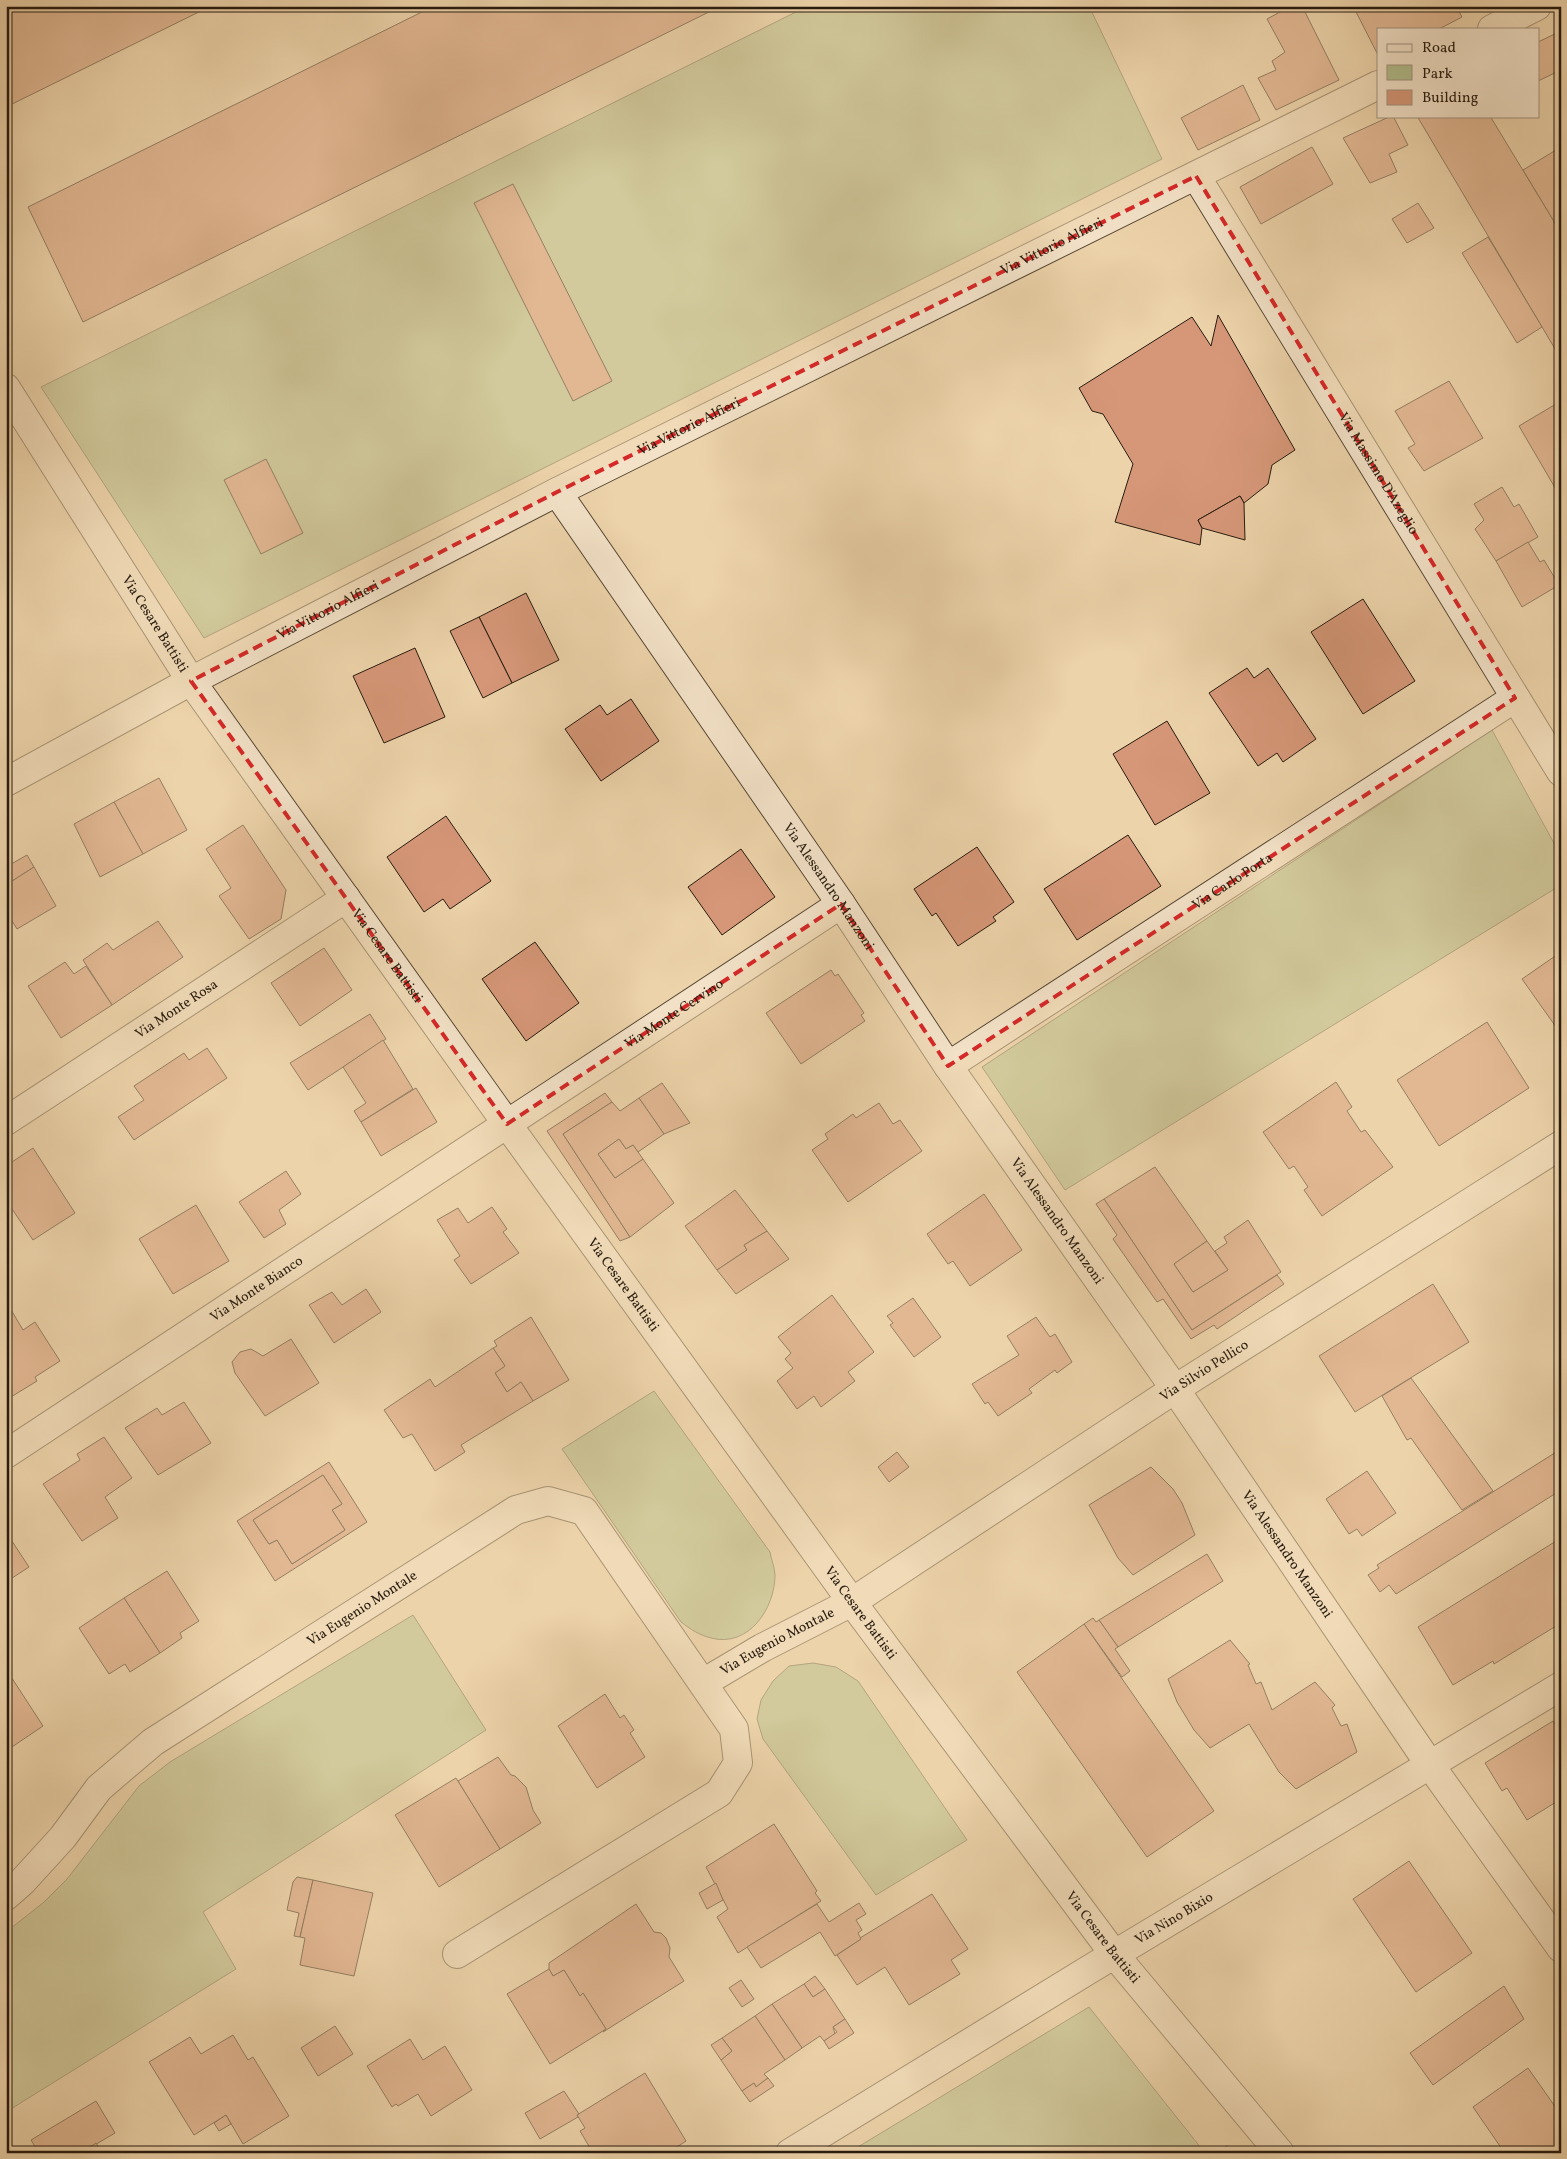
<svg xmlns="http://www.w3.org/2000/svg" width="1567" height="2159" viewBox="0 0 1567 2159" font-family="Vollkorn,serif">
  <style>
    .green { fill: #b2be8d; stroke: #6c6c4e }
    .building { fill: #d69778; stroke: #271b0f; fill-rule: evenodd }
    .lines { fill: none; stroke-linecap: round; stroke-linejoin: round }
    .minor-casing { stroke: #584936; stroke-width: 30 }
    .path { stroke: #271b0f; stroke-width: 3; stroke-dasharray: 1 2.5; stroke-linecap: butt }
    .minor { stroke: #f3e2c8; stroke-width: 28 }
    .marked { fill: none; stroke: #d62828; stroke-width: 4; stroke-dasharray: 10 6; stroke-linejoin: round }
    .labels { text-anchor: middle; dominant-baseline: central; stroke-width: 4.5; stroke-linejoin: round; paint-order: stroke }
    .street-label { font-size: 14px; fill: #271b0f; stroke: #f3e2c8 }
  </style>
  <rect width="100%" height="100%" fill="#edd3aa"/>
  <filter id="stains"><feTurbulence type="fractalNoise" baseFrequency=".004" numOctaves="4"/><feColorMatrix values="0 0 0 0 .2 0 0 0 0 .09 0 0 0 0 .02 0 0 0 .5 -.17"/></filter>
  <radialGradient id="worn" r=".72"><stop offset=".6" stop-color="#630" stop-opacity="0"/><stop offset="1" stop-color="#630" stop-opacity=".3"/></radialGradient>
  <g class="green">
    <path d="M808 6H1089L1162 159 204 638 41 387Z"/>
    <path d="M1492 730 1561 856V885L1065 1190 982 1067Z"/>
    <path d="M654 1391 770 1552C771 1559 775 1568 775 1575 775 1608 749 1648 711 1638 699 1635 690 1629 681 1622L562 1449Z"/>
    <path d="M413 1615 486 1730 203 1912 236 1969 6 2112V1932L43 1903 67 1879 139 1786 170 1762Z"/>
    <path d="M813 1663 836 1667 858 1681 967 1840 876 1895 763 1739 757 1719 761 1700 773 1681 789 1666Z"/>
    <path d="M1089 2007 1205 2153H848Z"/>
  </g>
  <g class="building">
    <path d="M6 6H211L6 107Z"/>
    <path d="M434 6H721L83 322 28 207Z"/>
    <path d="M1291 6H1302L1339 80 1276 110 1258 78 1276 70 1272 61 1285 52 1267 19Z"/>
    <path d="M1353 6H1456L1462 17 1439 29H1378V55Z"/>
    <path d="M1559 32 1561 36V70L1538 81V42Z"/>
    <path d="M1243 85 1260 120 1198 150 1181 118Z"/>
    <path d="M1391 116H1393L1408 145 1389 154 1397 172 1370 183 1343 138Z"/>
    <path d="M1417 116H1490L1561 233V359Z"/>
    <path d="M1312 147 1333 184 1261 224 1240 187Z"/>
    <path d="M1561 147V233L1523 170Z"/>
    <path d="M513 184 612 381 573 401 474 203Z"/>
    <path d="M1418 203 1434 228 1407 243 1392 219Z"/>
    <path d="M1488 237 1542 327 1517 343 1462 253Z"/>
    <path d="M1218 315 1295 450 1272 465 1268 484 1244 503 1240 496 1198 520 1202 528 1200 545 1115 522 1133 464 1103 414 1092 411 1079 388 1192 317 1211 346Z"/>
    <path d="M1449 381 1483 438 1424 471 1408 448 1415 444 1395 411Z"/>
    <path d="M1561 401V498L1519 426Z"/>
    <path d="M266 459 303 533 261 554 224 480Z"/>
    <path d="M1502 487 1514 507 1519 504 1538 537 1496 561 1475 529 1484 520 1474 504Z"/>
    <path d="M1240 496 1244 503 1245 540 1202 528 1198 520Z"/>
    <path d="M1528 542 1540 562 1544 560 1559 585 1522 607 1496 561Z"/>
    <path d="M526 593 559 660 512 683 479 617Z"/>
    <path d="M1363 599 1415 681 1363 714 1311 632Z"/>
    <path d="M479 617 512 683 483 698 450 631Z"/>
    <path d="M415 648 445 717 384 743 353 676Z"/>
    <path d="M1247 668 1254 678 1268 668 1316 739 1283 762 1277 753 1258 766 1209 693Z"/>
    <path d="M631 699 659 741 601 781 565 729 600 705 607 715Z"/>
    <path d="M1167 721 1210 793 1155 825 1113 754Z"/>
    <path d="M159 778 187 830 143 854 114 802Z"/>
    <path d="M114 802 143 854 100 877 74 824Z"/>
    <path d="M446 816 491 881 450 909 443 899 424 912 387 857Z"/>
    <path d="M243 825 286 890 281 919 249 939 219 896 231 888 206 849Z"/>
    <path d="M1128 835 1161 886 1077 940 1044 889Z"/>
    <path d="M977 847 1014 902 993 917 996 921 958 946 936 913 932 916 914 889Z"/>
    <path d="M741 849 775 897 722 935 688 887Z"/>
    <path d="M27 855 34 867 6 885V867Z"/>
    <path d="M34 867 56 906 17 929 6 911V885Z"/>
    <path d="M158 921 183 957 112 1005 83 960 107 943 113 950Z"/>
    <path d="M535 942 579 1003 526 1041 482 979Z"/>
    <path d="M324 948 352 990 300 1026 271 983Z"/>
    <path d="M1561 952V1034L1522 979Z"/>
    <path d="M65 962 74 974 86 966 112 1005 61 1038 28 986Z"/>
    <path d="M831 970 835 976 838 974 864 1013 861 1015 865 1021 801 1064 766 1013Z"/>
    <path d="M370 1014 386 1039 308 1090 290 1063Z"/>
    <path d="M1487 1022 1529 1088 1439 1146 1397 1080Z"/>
    <path d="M383 1040 413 1089 361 1122 354 1111 366 1103 343 1067Z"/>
    <path d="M207 1048 227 1078 134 1140 118 1117 144 1100 134 1086 184 1053 189 1060Z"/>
    <path d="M1336 1082 1352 1107 1347 1111 1361 1132 1365 1130 1393 1167 1322 1216 1304 1190 1308 1187 1294 1166 1289 1169 1263 1132Z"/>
    <path d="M662 1083 690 1123 664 1134 639 1098Z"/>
    <path d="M416 1088 437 1122 381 1156 361 1122Z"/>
    <path d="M605 1093 612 1102 563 1134 630 1237 620 1241 547 1131Z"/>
    <path d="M639 1098 664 1134 638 1152 633 1145 626 1149 619 1139 598 1154 615 1178 643 1159 674 1203 630 1237 563 1134 612 1102 620 1111Z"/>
    <path d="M879 1103 893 1124 900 1120 922 1151 848 1202 812 1150 828 1139 825 1134 853 1114 856 1118Z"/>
    <path d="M619 1139 626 1149 633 1145 643 1159 615 1178 598 1154Z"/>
    <path d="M33 1148 75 1213 33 1240 6 1200V1166Z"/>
    <path d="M1155 1167 1207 1241 1174 1264 1193 1292 1228 1270 1215 1251 1227 1243 1224 1237 1248 1220 1281 1272 1192 1330 1104 1199Z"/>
    <path d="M286 1171 301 1194 279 1210 286 1224 264 1238 239 1202Z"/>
    <path d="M735 1190 767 1231 744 1245 747 1250 717 1270 685 1226Z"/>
    <path d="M984 1194 1022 1250 970 1286 953 1261 948 1264 927 1234Z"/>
    <path d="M1104 1199 1192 1330 1277 1275 1284 1284 1217 1329 1214 1325 1191 1339 1163 1299 1157 1302 1113 1239 1117 1235 1096 1204Z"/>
    <path d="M196 1205 229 1261 173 1294 139 1239Z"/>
    <path d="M492 1207 507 1229 503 1232 519 1253 471 1284 454 1260 460 1256 437 1220 458 1208 468 1223Z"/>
    <path d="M767 1231 789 1259 736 1294 717 1270 747 1250 744 1245Z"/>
    <path d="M1207 1241 1228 1270 1193 1292 1174 1264Z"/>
    <path d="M1433 1284 1469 1342 1355 1412 1319 1356Z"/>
    <path d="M366 1289 381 1312 334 1343 309 1305 332 1292 342 1305Z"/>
    <path d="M832 1295 874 1352 848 1372 855 1381 821 1407 814 1396 797 1409 777 1381 793 1368 785 1359 791 1353 778 1337Z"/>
    <path d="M913 1298 941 1337 914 1357 890 1325 893 1323 887 1316Z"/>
    <path d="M10 1308 23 1330 35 1322 60 1361 35 1377 37 1381 6 1400V1311Z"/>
    <path d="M531 1317 569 1380 533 1401 521 1382 507 1392 495 1373 505 1366 493 1348 497 1346 494 1341Z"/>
    <path d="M1036 1317 1050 1337 1055 1334 1072 1362 1057 1373 1055 1370 1029 1389 1032 1393 998 1416 988 1402 985 1404 972 1384 1019 1355 1007 1336Z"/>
    <path d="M291 1339 319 1383 265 1416 235 1373 232 1362 240 1352 251 1349 263 1356Z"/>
    <path d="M493 1348 505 1366 495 1373 507 1392 521 1382 533 1401 461 1445 465 1452 435 1471 412 1434 403 1438 384 1410 430 1379 435 1387Z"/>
    <path d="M1411 1378 1493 1491 1462 1510 1411 1438 1407 1440 1382 1396Z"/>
    <path d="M184 1402 211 1443 158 1475 125 1428 157 1408 162 1415Z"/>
    <path d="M104 1437 132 1478 105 1497 118 1518 82 1541 43 1484 80 1460 77 1454Z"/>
    <path d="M1561 1449V1490L1396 1594 1389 1585 1380 1592 1368 1575 1379 1568 1377 1565Z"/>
    <path d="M897 1452 909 1467 889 1482 878 1467Z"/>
    <path d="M329 1462 367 1522 275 1581 237 1521ZM323 1475 342 1504 332 1510 345 1530 292 1564 277 1540 269 1544 253 1520Z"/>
    <path d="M1151 1467 1173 1489 1182 1503 1195 1535 1133 1575 1118 1558 1089 1505Z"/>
    <path d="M1367 1471 1396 1513 1362 1536 1357 1529 1349 1534 1326 1499Z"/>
    <path d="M323 1475 342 1504 332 1510 345 1530 292 1564 277 1540 269 1544 253 1520Z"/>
    <path d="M6 1532 29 1567 6 1582Z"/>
    <path d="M1561 1538V1623L1494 1664 1493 1661 1453 1685 1418 1627Z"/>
    <path d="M1207 1554 1223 1581 1118 1647 1099 1620Z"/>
    <path d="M167 1571 199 1621 180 1633 182 1638 160 1653 124 1598Z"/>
    <path d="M124 1598 160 1653 130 1672 125 1664 109 1674 79 1628Z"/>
    <path d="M1093 1618 1096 1622 1099 1620 1118 1647 1115 1649 1130 1671 1122 1677 1084 1624Z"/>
    <path d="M1084 1624 1214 1811 1147 1857 1017 1672Z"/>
    <path d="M1230 1640 1250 1664 1248 1665 1256 1684 1261 1682 1272 1710 1315 1682 1335 1705 1332 1708 1341 1726 1347 1724 1357 1752 1296 1789 1279 1772 1249 1724 1210 1748 1194 1730 1177 1702 1168 1679Z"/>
    <path d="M6 1669 43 1726 6 1751Z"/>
    <path d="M605 1694 620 1718 624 1715 634 1730 630 1733 645 1757 597 1788 558 1726Z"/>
    <path d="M1553 1721 1561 1734V1799L1527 1820 1507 1788 1502 1791 1485 1763Z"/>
    <path d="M498 1757 511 1775 515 1776 526 1787 533 1810 541 1823 500 1849 458 1781Z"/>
    <path d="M456 1778 500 1849 439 1887 395 1815Z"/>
    <path d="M774 1824 817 1891 815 1893 821 1901 738 1953 717 1917 728 1909 706 1867Z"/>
    <path d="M1409 1861 1472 1953 1416 1992 1353 1899Z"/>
    <path d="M297 1877 313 1880 300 1937 294 1936 299 1913 287 1910 293 1882Z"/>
    <path d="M313 1880 373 1893 354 1976 300 1965 305 1938 300 1937Z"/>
    <path d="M716 1883 723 1900 707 1909 699 1893Z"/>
    <path d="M932 1894 968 1949 951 1960 960 1974 909 2005 885 1967 857 1985 837 1955 861 1939 860 1938Z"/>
    <path d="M859 1903 866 1914 856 1920 862 1930 858 1933 861 1939 835 1956 820 1932 761 1968 747 1947 817 1904 829 1922Z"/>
    <path d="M636 1904 654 1932 661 1933 666 1938 670 1948 669 1957 684 1981 603 2032 606 2029 583 1993 580 1996 564 1970 553 1976 549 1969V1963Z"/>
    <path d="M549 1969 553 1976 564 1970 580 1996 583 1993 606 2029 550 2064 507 1994Z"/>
    <path d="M815 1976 825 1989 813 1997 804 1984Z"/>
    <path d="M741 1980 754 1999 742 2007 729 1988Z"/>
    <path d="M804 1984 813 1997 825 1989 845 2019 833 2027 835 2034 824 2041 820 2036 802 2048 772 2004Z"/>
    <path d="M1504 1986 1524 2019 1433 2085 1410 2053Z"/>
    <path d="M772 2004 802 2048 785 2060 755 2016Z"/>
    <path d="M755 2016 785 2060 764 2074 768 2078 756 2087 754 2083 742 2091 721 2060 732 2051 722 2038Z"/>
    <path d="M845 2019 854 2033 829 2049 824 2041 837 2032 833 2027Z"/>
    <path d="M335 2026 353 2054 318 2076 301 2048Z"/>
    <path d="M233 2035 248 2060 253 2057 289 2116 243 2144 226 2115 194 2135 149 2062 190 2037 201 2054Z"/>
    <path d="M722 2038 732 2051 721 2060 711 2045Z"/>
    <path d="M410 2039 423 2060 445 2046 472 2090 431 2116 418 2094 398 2106 396 2104 392 2107 367 2066Z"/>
    <path d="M1528 2068 1561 2115V2153H1502L1504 2152 1473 2107Z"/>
    <path d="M645 2073 686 2141 668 2153H593L580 2131 585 2128 577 2115Z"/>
    <path d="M768 2078 774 2086 750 2102 742 2091 754 2083 756 2087Z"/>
    <path d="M564 2091 579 2114 577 2115 578 2117 540 2139 525 2113Z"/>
    <path d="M96 2101 115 2133 81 2153H39L31 2140Z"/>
    <path d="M226 2115 231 2124 219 2131 214 2123Z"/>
    <path d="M96 2143 102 2153H81Z"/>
  </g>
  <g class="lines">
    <defs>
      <g id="minor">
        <path d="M1492 29 1537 6"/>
        <path id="s1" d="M1196 176 1561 772"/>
        <path id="s2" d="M6 388 191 681 507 1124 852 1602 1114 1954 1280 2153"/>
        <path id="s3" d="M557 492 841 904 948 1066 1175 1389 1430 1765 1561 1948"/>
        <path id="s4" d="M6 782 191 681 557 492 1378 85"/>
        <path id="s5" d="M948 1066 1515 698"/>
        <path id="s6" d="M6 1121 346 898"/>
        <path id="s7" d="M6 1454 841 904"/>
        <path id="s8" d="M703 1683 762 1648 852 1602 1175 1389 1561 1145"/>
        <path id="s9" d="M6 1896 22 1882 63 1837 99 1788 153 1742 516 1510 548 1501 584 1511 734 1729 738 1763 719 1793 457 1954"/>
        <path id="s10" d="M790 2153 1090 1969 1561 1686"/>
      </g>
    </defs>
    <use href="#minor" class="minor-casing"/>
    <path class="path" d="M1226 2146 1231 2153"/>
    <use href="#minor" class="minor"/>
  </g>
  <path d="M0 0H1567V2159H0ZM1196 176 1515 698 948 1066 841 904 507 1124 191 681 557 492Z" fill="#edd3aa" fill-opacity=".55" fill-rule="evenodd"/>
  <path class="marked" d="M1196 176 1515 698 948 1066 841 904 507 1124 191 681 557 492Z"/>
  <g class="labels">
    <g class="street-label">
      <text stroke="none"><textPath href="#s4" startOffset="1175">Via Vittorio Alfieri</textPath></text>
      <text stroke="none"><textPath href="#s4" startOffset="770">Via Vittorio Alfieri</textPath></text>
      <text stroke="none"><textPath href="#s1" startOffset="349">Via Massimo D'Azeglio</textPath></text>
      <text stroke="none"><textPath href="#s4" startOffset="365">Via Vittorio Alfieri</textPath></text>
      <text stroke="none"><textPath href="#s2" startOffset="279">Via Cesare Battisti</textPath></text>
      <text stroke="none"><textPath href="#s5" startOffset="339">Via Carlo Porta</textPath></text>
      <text stroke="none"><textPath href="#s3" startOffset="479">Via Alessandro Manzoni</textPath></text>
      <text stroke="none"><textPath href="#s2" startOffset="684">Via Cesare Battisti</textPath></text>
      <text stroke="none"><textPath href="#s6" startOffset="204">Via Monte Rosa</textPath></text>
      <text stroke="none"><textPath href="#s7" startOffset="800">Via Monte Cervino</textPath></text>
      <text stroke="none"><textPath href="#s3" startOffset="884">Via Alessandro Manzoni</textPath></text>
      <text stroke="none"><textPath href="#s2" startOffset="1089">Via Cesare Battisti</textPath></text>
      <text stroke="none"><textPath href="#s7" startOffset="300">Via Monte Bianco</textPath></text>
      <text stroke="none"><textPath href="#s8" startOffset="591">Via Silvio Pellico</textPath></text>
      <text stroke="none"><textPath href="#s3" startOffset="1289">Via Alessandro Manzoni</textPath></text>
      <text stroke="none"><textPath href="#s9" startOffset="462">Via Eugenio Montale</textPath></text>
      <text stroke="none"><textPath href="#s2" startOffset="1494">Via Cesare Battisti</textPath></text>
      <text stroke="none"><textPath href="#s8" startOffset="85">Via Eugenio Montale</textPath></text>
      <text stroke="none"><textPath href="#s10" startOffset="450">Via Nino Bixio</textPath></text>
      <text stroke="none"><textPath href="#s2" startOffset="1899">Via Cesare Battisti</textPath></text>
    </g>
  </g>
  <rect width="1567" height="2159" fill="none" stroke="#edd3aa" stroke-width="25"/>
  <rect x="8" y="8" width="1552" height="2144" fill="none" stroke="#271b0f" stroke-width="2.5"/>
  <rect x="12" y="12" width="1542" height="2134" fill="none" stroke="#271b0f"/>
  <rect x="1377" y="28" width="162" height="90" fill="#f3e2c8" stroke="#a1927e"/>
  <rect x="1387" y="44" width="25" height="8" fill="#f3e2c8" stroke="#a1927e"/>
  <text x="1422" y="52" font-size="15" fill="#271b0f">Road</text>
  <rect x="1387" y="65" width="25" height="15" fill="#b2be8d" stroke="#a1927e"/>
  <text x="1422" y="78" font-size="15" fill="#271b0f">Park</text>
  <rect x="1387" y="90" width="25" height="15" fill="#d69778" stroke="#a1927e"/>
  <text x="1422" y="102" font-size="15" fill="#271b0f">Building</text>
  <rect width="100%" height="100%" filter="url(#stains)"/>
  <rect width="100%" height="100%" fill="url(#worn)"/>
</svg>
